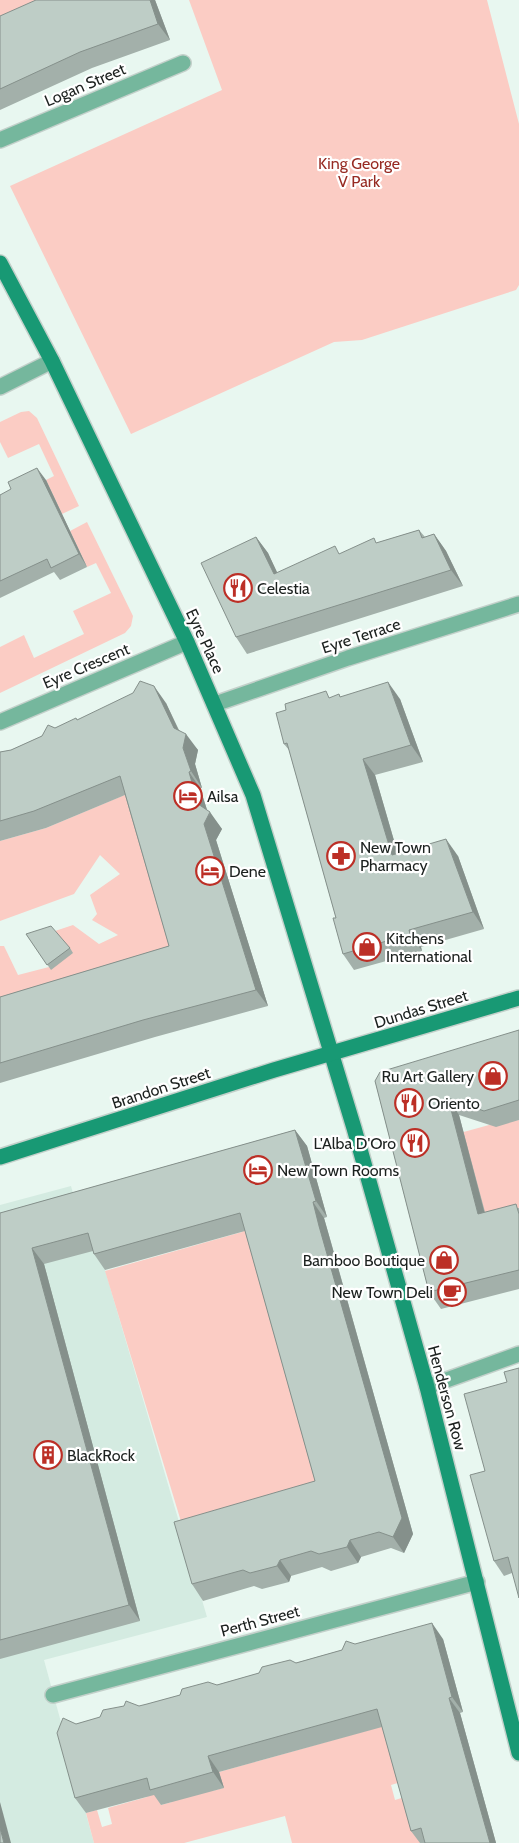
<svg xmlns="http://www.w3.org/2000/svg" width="519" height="1843" viewBox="0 0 519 1843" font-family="Cabin,sans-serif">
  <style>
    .built { fill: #d4ebe1 }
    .green { fill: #fbccc4 }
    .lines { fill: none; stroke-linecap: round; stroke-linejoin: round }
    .street-casing { stroke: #c3d0ca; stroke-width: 18 }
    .secondary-casing { stroke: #c3d0ca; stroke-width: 18 }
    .street { stroke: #75b79d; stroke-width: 15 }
    .secondary { stroke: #189974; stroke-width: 15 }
    .wall { fill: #a3b0aa }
    .shaded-wall { fill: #85908b }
    .building { fill: #becdc6; stroke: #85908b }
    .labels { text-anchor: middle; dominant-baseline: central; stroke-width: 4.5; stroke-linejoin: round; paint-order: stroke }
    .street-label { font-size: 16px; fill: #1c211f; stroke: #fff }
    .park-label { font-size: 16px; fill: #972b23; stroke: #fff }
    .poi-label { font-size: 16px; fill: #1c211f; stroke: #fff; text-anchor: start }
  </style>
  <rect width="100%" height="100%" fill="#e8f7f0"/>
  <path class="built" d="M71 1186 78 1211 105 1270 207 1617 44 1660 94 1843H0V1205Z"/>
  <g class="green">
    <path d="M0 0H87L0 38Z"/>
    <path d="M189 0H487L519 124V285L516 290 362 340 334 342 131 434 10 186 222 90Z"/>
    <path d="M29 411 37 418 79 506 62 514 46 480 54 476 39 444 8 458 0 442V422L21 412Z"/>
    <path d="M87 522 133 616 131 626 125 633 0 693V647L24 635 34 658 84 634 73 611 111 593 96 563 87 567 70 531Z"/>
    <path d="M153 783 181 962 0 1017V946H4L18 975 49 967 55 931 73 925 99 944 118 935 92 920 97 914 90 895 120 874 100 855 74 894 0 921V841L46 828Z"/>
    <path d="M519 1120V1223L488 1237 460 1133 489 1125Z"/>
    <path d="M244 1226 323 1484 186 1538 105 1271 242 1232Z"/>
    <path d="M383 1726 404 1781 391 1785 395 1800 408 1796 421 1843H292L285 1816 184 1843H94L86 1813 97 1810 102 1827 112 1824 108 1808 147 1797 149 1792 156 1790 161 1805 172 1802 167 1787 212 1791 223 1788 219 1772Z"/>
  </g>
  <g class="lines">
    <defs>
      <g id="street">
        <path d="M0 140 183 63"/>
        <path d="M0 387 52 361"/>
        <path d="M215 704 348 658 519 604"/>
        <path d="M0 722 187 642"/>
        <path d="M427 1387 519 1354"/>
        <path d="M53 1695 477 1582"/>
      </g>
      <g id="secondary">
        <path d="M0 263 52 361 187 642 253 795 354 1128 427 1387 519 1753"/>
        <path d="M0 1157 274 1070 519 998"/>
      </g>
    </defs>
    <use href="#street" class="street-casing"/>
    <use href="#secondary" class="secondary-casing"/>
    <use href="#street" class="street"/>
    <use href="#secondary" class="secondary"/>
  </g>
  <g class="wall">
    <path d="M155 0 170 40 92 68 0 110V16Z"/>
    <path d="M46 480 87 567 60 580 54 572 0 598V495Z"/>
    <path d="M419 530 425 537 434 534 446 551 463 586 247 654 236 637 256 537 268 553 277 573Z"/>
    <path d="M331 697 400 699 423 762 375 775 398 854 458 856 484 929 421 947 422 951 354 970 343 954 336 918 289 750 284 744Z"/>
    <path d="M166 703 179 730 198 750 195 764 202 788H200L207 810 222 829 216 840 268 1006 155 1037 0 1083V997L169 946 125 795 46 828 0 841V752L11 750 42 736 55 728 77 720Z"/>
    <path d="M26 934 70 948 73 953 51 970Z"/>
    <path d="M519 1030V1120L496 1127 459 1115 485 1212 519 1208V1289L441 1309 429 1292 375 1081Z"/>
    <path d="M295 1130 307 1146 327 1217 324 1218 331 1242 413 1534 404 1553 391 1548 361 1557 358 1563 331 1571 322 1567 291 1576 289 1582 262 1589 254 1586 203 1601 192 1584 315 1481 245 1231 105 1270 94 1254 93 1251 44 1264 140 1621 0 1659V1213Z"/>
    <path d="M519 1368 512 1573 504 1576 494 1561 485 1471Z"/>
    <path d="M443 1639 463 1712 460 1713 496 1843H420L411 1831 382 1727 219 1772 224 1788 161 1805 154 1795 86 1813 75 1798 76 1724 342 1650 355 1644Z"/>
  </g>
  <g class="shaded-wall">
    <path d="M150 0H155L170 40 158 24Z"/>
    <path d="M37 468 46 480 87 567 79 554Z"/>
    <path d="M434 534 446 551 463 586 451 570Z"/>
    <path d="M256 537 268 553 286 591 274 574Z"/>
    <path d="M388 682 400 699 423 762 411 745Z"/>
    <path d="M154 686 166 703 184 742 186 734 198 750 195 764 202 788 191 771 183 748Z"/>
    <path d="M363 759 375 775 403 872 392 855Z"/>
    <path d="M189 772 200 788 209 816 210 812 222 829 216 840 268 1006 256 990 204 824Z"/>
    <path d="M446 839 458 856 484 929 473 912Z"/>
    <path d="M409 930 421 947 422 951 410 934Z"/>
    <path d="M448 1098 459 1115 489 1230 478 1214Z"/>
    <path d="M295 1130 307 1146 327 1217 316 1201Z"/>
    <path d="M313 1202 324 1218 413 1534 404 1553 393 1537Z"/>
    <path d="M32 1248 44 1264 140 1621 129 1605Z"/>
    <path d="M350 1540 361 1557 358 1563 347 1547Z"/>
    <path d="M280 1560 291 1576 289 1582 277 1566Z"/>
    <path d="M432 1623 443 1639 463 1712 452 1697Z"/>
    <path d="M449 1698 460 1713 496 1843H490Z"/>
    <path d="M208 1756 219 1772 224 1788 213 1772Z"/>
    <path d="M0 1802 11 1843H4L0 1828Z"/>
  </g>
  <g class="building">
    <path d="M36 0H150L158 24 80 52 0 89V16Z"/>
    <path d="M37 468 79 554 51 568 47 559 0 581V495L11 489 8 482Z"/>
    <path d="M419 530 422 538 434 534 451 570 236 637 201 563 256 537 274 574 335 546 339 554 374 538 376 543Z"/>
    <path d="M140 681 154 686 174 728 186 734 183 748 191 771 189 772 198 804 210 812 204 824 256 990 143 1020 0 1063V997L169 946 120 776 34 811 0 821V752L11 750 42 736 48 725 55 728 76 718 77 720 133 693Z"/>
    <path d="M388 682 411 745 363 759 392 855 446 839 473 912 409 930 410 934 343 954 333 918H336L287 743 284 744 276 713 286 710 285 704 326 691 329 698 339 694 340 697Z"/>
    <path d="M51 926 70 948 47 965 26 934Z"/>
    <path d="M519 1030V1100L484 1111 448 1098 478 1214 516 1204 519 1214V1270L429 1292 375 1081 380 1072Z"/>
    <path d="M295 1130 316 1201 313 1202 319 1226 402 1518 393 1537 379 1532 350 1540 347 1547 319 1554 311 1551 280 1560 277 1566 250 1573 243 1570 192 1584 174 1522 315 1481 240 1213 94 1254 88 1233 32 1248 129 1605 0 1640V1213Z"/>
    <path d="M519 1368V1598L508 1557 494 1561 470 1475 485 1471 464 1394 507 1382 504 1372Z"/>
    <path d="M432 1623 452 1697 449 1698 490 1843H425L421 1828 411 1831 377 1709 208 1756 213 1772 150 1790 147 1778 75 1798 57 1733 63 1718 76 1724 100 1717 103 1710 124 1706 126 1701 139 1706 147 1704 180 1695 182 1689 208 1682 217 1685 259 1673 262 1667 290 1660 296 1663 342 1650 346 1641 355 1644Z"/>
    <path d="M0 1828 4 1843H0Z"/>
  </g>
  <defs>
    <symbol id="restaurant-ring" viewBox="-11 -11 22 22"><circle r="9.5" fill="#fff" stroke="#bc2f26" stroke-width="1.5"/><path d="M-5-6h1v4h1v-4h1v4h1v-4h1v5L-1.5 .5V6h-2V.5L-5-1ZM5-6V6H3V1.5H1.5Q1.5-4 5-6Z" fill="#bc2f26"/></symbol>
    <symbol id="hotel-ring" viewBox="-11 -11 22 22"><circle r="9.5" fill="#fff" stroke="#bc2f26" stroke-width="1.5"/><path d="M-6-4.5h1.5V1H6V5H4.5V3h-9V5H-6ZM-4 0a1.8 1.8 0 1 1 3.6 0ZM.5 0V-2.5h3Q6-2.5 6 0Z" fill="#bc2f26"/></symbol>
    <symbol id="pharmacy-ring" viewBox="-11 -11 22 22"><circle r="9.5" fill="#fff" stroke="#bc2f26" stroke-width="1.5"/><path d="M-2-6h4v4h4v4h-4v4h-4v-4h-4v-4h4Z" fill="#bc2f26"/></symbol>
    <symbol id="shop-ring" viewBox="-11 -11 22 22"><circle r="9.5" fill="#fff" stroke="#bc2f26" stroke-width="1.5"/><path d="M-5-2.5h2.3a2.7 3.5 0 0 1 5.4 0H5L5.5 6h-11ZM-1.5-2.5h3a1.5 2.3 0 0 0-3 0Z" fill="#bc2f26"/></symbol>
    <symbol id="cafe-ring" viewBox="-11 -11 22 22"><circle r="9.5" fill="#fff" stroke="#bc2f26" stroke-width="1.5"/><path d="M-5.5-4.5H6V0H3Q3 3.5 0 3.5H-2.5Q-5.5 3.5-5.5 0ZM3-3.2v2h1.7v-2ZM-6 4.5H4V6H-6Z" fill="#bc2f26"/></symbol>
    <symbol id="building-ring" viewBox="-11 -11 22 22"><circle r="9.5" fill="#fff" stroke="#bc2f26" stroke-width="1.5"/><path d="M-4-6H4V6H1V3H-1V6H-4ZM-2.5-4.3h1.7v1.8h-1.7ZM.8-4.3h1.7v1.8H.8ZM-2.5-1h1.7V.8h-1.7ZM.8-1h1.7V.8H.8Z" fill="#bc2f26"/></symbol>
  </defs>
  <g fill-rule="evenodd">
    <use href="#restaurant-ring" x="222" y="572" width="32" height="32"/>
    <use href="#hotel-ring" x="172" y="780" width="32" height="32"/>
    <use href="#pharmacy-ring" x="325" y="840" width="32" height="32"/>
    <use href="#hotel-ring" x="194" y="855" width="32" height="32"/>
    <use href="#shop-ring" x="351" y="931" width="32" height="32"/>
    <use href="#shop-ring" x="477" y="1060" width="32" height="32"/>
    <use href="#restaurant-ring" x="393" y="1087" width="32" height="32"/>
    <use href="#restaurant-ring" x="399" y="1127" width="32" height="32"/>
    <use href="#hotel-ring" x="242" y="1154" width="32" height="32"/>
    <use href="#shop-ring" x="428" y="1244" width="32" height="32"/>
    <use href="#cafe-ring" x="436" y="1276" width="32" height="32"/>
    <use href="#building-ring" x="32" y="1439" width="32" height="32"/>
  </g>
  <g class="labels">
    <g class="street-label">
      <text transform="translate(85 85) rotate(-23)">Logan Street</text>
      <text transform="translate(361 636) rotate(-18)">Eyre Terrace</text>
      <text transform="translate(205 641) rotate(65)">Eyre Place</text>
      <text transform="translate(86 666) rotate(-23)">Eyre Crescent</text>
      <text transform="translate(421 1009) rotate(-17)">Dundas Street</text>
      <text transform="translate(161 1088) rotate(-18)">Brandon Street</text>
      <text transform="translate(447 1398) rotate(75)">Henderson Row</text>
      <text transform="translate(260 1621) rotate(-15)">Perth Street</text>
    </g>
    <g class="park-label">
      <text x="359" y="163">King George<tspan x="359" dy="18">V Park</tspan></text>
    </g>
    <g class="poi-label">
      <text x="257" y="588">Celestia</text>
      <text x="207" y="796">Ailsa</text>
      <text x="360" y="847">New Town<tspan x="360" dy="18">Pharmacy</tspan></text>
      <text x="229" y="871">Dene</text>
      <text x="386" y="938">Kitchens<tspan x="386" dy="18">International</tspan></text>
      <text x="474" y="1076" text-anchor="end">Ru Art Gallery</text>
      <text x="428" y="1103">Oriento</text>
      <text x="396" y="1143" text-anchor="end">L'Alba D'Oro</text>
      <text x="277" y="1170">New Town Rooms</text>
      <text x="425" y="1260" text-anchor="end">Bamboo Boutique</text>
      <text x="433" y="1292" text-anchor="end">New Town Deli</text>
      <text x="67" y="1455">BlackRock</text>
    </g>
  </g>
</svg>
